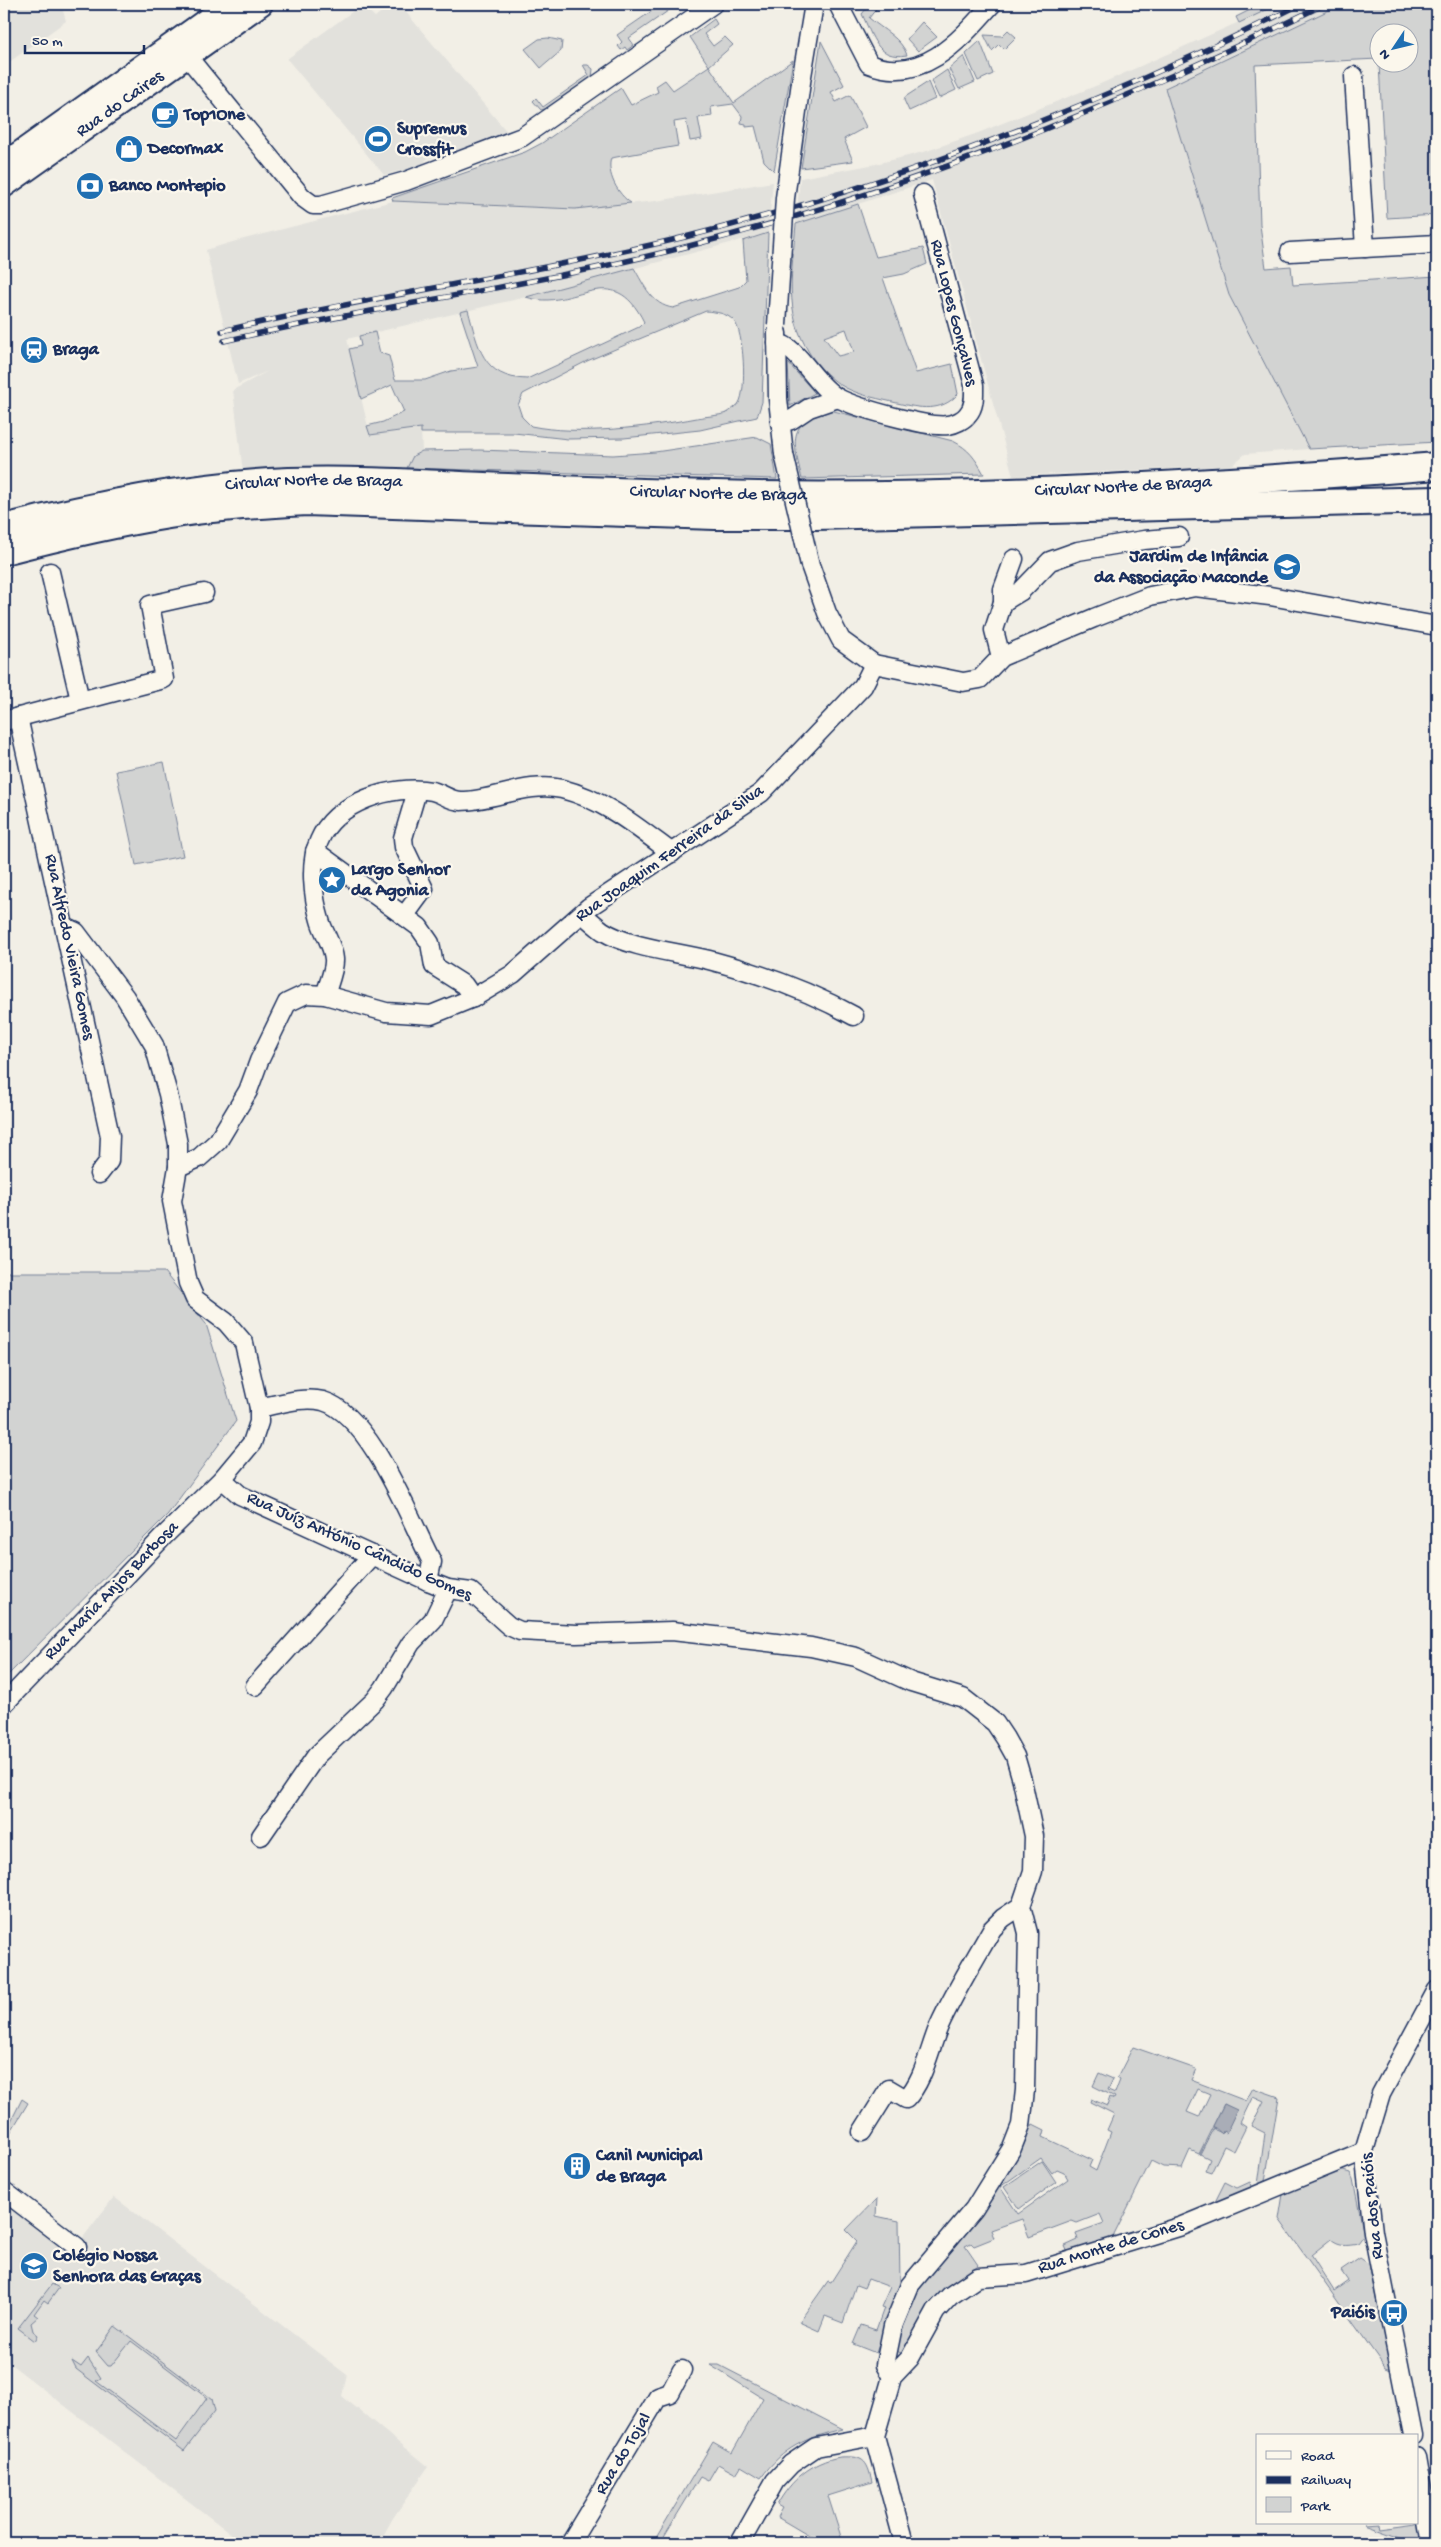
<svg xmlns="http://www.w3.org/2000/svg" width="1441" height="2547" viewBox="0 0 1441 2547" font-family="'Gochi Hand',sans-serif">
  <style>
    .built { fill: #e2e1dc }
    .green { fill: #d2d3d2; stroke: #768198; fill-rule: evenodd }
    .water { fill: #a9adb7; stroke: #707b93 }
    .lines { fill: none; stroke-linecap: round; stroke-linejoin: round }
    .minor-casing { stroke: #1b2f5e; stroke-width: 21 }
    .major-casing { stroke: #1b2f5e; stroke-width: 26 }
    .highway-casing { stroke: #1b2f5e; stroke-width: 30 }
    .minor { stroke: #fbf7ec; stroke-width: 18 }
    .major { stroke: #fbf7ec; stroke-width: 22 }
    .highway { stroke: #fbf7ec; stroke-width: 26 }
    .rail-casing { stroke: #1b2f5e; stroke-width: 5.5 }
    .rail { stroke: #fbf7ec; stroke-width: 4; stroke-dasharray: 11; stroke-linecap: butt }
    .minor-bridge-casing { stroke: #1b2f5e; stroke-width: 21; stroke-linecap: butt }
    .minor-bridge { stroke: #fbf7ec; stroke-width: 18 }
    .labels { text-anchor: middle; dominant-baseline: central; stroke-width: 4.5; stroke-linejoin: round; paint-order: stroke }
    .street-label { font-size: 18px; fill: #1b2f5e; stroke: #fbf7ec }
    .poi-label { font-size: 18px; font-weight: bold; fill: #1b2f5e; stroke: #fbf7ec; text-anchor: start }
  </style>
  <rect width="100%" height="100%" fill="#f2efe6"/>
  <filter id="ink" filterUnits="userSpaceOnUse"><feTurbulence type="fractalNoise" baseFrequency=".02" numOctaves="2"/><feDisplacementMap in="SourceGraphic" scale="10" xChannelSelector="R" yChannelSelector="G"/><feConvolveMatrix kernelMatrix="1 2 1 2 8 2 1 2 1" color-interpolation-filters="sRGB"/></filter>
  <g filter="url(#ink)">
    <g class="built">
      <path d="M4 4H61L66 21 4 66Z"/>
      <path d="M391 4H399L508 133 469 148 428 158 421 166 384 175 287 59 360 6 364 12 368 10 375 17Z"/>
      <path d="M1279 4H1342L1165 88 1229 295 1309 449 1245 454 1231 466 1013 476 932 180 796 224 800 178 876 164 927 151 978 133 1098 85Z"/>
      <path d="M773 182 768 233 526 297 347 339 370 435 421 428 422 451 413 456 407 468 318 469 243 473 233 390 268 371 238 384 206 250 236 241 393 201 575 209 656 201Z"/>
      <path d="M4 2191 81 2240 114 2197 347 2375 342 2396 428 2467 393 2518 379 2543H243L4 2359Z"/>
    </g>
    <g class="green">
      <path d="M662 4H678L629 38 634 45 627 50 625 47 621 50 618 46 622 42 617 35Z"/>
      <path d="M870 4H880L869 18C882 29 902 39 907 55 877 60 873 37 862 14Z"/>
      <path d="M1262 4H1279L1239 23 1236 17Z"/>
      <path d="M1342 4H1437V215L1387 218 1379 63 1408 62V32H1378V59L1255 65 1260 225 1266 268 1291 266 1293 285 1437 276V442L1309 449 1229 295 1165 88Z"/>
      <path d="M714 19 717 24 704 34 713 46 725 37 733 45 709 66 734 103 793 60 774 171 764 161 755 126 746 127V124L741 123 742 116 733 104 711 107 712 116 698 118 702 139 690 141 686 120 674 122 678 146 611 158C606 173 618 195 631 203L575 209 393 201 392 198 525 152 542 143 621 88 631 105 658 92 656 86 665 80 673 90 709 66 690 37Z"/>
      <path d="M922 22 937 37 918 51 907 39Z"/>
      <path d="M1008 30 1016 37 1004 49 999 44 992 51 984 35 1002 36Z"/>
      <path d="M548 38 562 41 561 51 541 68 525 49 539 39Z"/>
      <path d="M821 41 844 85 831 92 836 102 850 95 866 127 844 139 853 161 801 168Z"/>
      <path d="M980 41 993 74 978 81 966 54Z"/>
      <path d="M964 56 975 82 959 89 949 69Z"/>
      <path d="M583 65H588L593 69 592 78 552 107 541 110 533 101 536 98 543 107 589 75Z"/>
      <path d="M947 70 956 90 939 98 931 81Z"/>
      <path d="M928 82 935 99 909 111 904 100 905 97Z"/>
      <path d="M858 204 876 257 923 248 927 264 904 274 883 278 916 373 952 364 958 394C941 413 919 408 897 403 880 399 862 396 846 388 832 381 819 367 810 354 783 311 792 272 796 224ZM846 329 854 352 838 356 824 337Z"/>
      <path d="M768 233 762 402 757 417 700 430 624 438 568 439 514 433H421V428L370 435 367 426 383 422 404 412 392 385 361 399 349 349 361 346 359 336 375 332 380 353 389 356 395 380H425L451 371 478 367 460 312 468 310C478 346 482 378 527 379L639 327 644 322C612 257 575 313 526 297L634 268C644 285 652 305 673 308L739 287 746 280 743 241ZM706 311C716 312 727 313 734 321 744 332 747 390 739 403 737 406 730 411 727 413 718 416 707 416 697 418 649 427 578 436 531 426L522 417 518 405 523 394 587 361Z"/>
      <path d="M788 363 815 393 790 406Z"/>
      <path d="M830 410 953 441C969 449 975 458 984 474L802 479C793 441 786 423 830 410Z"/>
      <path d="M757 437 771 444 777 479 407 468 413 456 422 451 480 450 613 455 655 452Z"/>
      <path d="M164 762 183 856 136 865 116 771Z"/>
      <path d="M4 1272H164L206 1324 236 1421 168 1514 4 1679Z"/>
      <path d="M1133 2047 1196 2069 1191 2080 1246 2101 1253 2088 1279 2097 1265 2181 1258 2185 1265 2133 1251 2126 1264 2101 1253 2096 1240 2123 1246 2127 1234 2151 1224 2146 1211 2173 1205 2171 1210 2159 1200 2154 1214 2127 1215 2130 1222 2133 1237 2111 1224 2104 1199 2154 1190 2150 1182 2168 1163 2167 1151 2161 1112 2239 1068 2253 1065 2246 1078 2240 1076 2233 1104 2223 1100 2214 1077 2223 1072 2221 1029 2237 1022 2219 991 2230 994 2238 974 2246 971 2243 965 2246 978 2265 946 2292 906 2356 897 2351 898 2328 916 2291 1019 2155 1027 2137 1029 2125 1032 2126 1033 2124 1045 2130 1043 2137 1092 2160 1089 2167 1096 2171 1111 2132 1107 2130 1114 2114 1090 2102 1091 2099 1107 2106 1110 2097 1114 2099 1115 2097 1093 2086 1099 2073 1113 2079 1108 2090 1115 2093 1120 2080 1117 2078ZM1198 2089 1210 2094 1199 2117 1187 2112ZM1041 2158 1052 2173 1057 2169 1064 2172 1068 2179 1018 2214 1000 2187Z"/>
      <path d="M22 2099 28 2103 4 2143V2135Z"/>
      <path d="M1042 2161 1056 2182 1019 2209 1004 2187Z"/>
      <path d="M1340 2170 1350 2173 1353 2179 1364 2235 1358 2243C1347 2245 1339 2246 1331 2239L1311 2255 1334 2291 1348 2281 1341 2271 1360 2258 1369 2264 1391 2371 1386 2369 1279 2219 1283 2194Z"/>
      <path d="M1225 2182 1237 2188 1250 2182 1251 2188 1214 2204Z"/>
      <path d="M877 2198 876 2216 899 2221 900 2284 876 2353 853 2344 861 2325 876 2330 884 2308 881 2307 890 2287 868 2279 864 2288 856 2285 843 2323 825 2316 819 2331 799 2322 828 2281 831 2282 857 2241 846 2230Z"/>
      <path d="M52 2284 59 2288 48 2303 44 2300 34 2314 38 2317 31 2323 33 2331 38 2335 35 2341 18 2328Z"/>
      <path d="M115 2326 212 2399 215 2411 184 2451 76 2369 72 2361 81 2367 88 2358 101 2378 96 2381 176 2441 207 2398 131 2341 111 2366H108L96 2352Z"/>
      <path d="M710 2365H719L843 2429C807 2437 783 2447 761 2478L741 2466 736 2474 718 2464 708 2481 700 2477 660 2543H653L713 2442 732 2453 763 2398Z"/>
      <path d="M840 2457C863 2456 867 2459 872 2482L828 2496 843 2543H821L777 2517 782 2508 777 2505C791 2480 811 2462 840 2457Z"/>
      <path d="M1417 2506 1424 2543H1417L1364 2524 1380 2523 1381 2528 1417 2523Z"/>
    </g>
    <path class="water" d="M1224 2104 1237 2110 1226 2133 1223 2131 1222 2134 1213 2126Z"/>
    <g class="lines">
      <defs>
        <g id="minor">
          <path d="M838 4 869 64C922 85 960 40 992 4"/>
          <path d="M187 56 302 197 313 205H321L406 181 522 137 713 4"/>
          <path d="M1354 76 1365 248"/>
          <path d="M801 82 814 4"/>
          <path d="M1290 252 1437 244"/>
          <path d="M777 333 778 399 784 454"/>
          <path d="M777 343C798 346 815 386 838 398 857 408 928 428 948 425 955 424 964 420 968 414 975 406 974 395 974 385L923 194"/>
          <path d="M780 423 791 420 809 408 838 398"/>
          <path d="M810 565 827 613 841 640 874 664 963 682 980 679 1001 657 1094 618 1150 596 1195 587 1270 596 1437 626"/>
          <path d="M50 572 80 700"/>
          <path d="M1003 602 1021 591 1050 561 1078 551 1144 540 1179 537"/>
          <path d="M1001 657 994 630 1003 602V589L1014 559"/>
          <path d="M18 717 110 1136 109 1161 99 1174"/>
          <path d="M4 721 164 679 150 605 204 593"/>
          <path d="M315 851 419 927 430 943 434 966 464 985 473 998"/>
          <path d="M582 914C589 919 596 926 603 931 630 948 677 952 709 960 759 973 809 991 854 1016"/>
          <path d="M405 915 424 889 404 847 403 838 417 791"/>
          <path d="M325 995C328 985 335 969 334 959 333 945 323 932 320 920 313 897 309 863 319 841 335 802 392 784 432 791 442 793 450 801 461 801 494 801 528 781 562 789 605 800 637 827 672 853"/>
          <path d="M178 1167 199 1158 218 1141 248 1091 259 1061 287 1003 306 994 325 995 386 1012 431 1015 473 998 513 974 589 907 761 793 863 686 874 664"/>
          <path d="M259 1408C279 1404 304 1396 323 1401 371 1415 410 1520 432 1562L428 1581"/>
          <path d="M222 1479 240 1495 428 1581 448 1589 471 1592 509 1626 520 1631 576 1634 672 1631 811 1647 856 1657 911 1682 963 1698 995 1723 1005 1738 1015 1756 1022 1780 1034 1836 1033 1871 1021 1906 1028 1933 1025 2090 1021 2125 1012 2148 974 2209 910 2285 893 2326 885 2365 892 2377"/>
          <path d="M255 1686 372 1555"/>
          <path d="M4 1704 164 1536 222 1479 252 1443 259 1422V1408L244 1343 226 1322 195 1299 188 1283 172 1201 178 1167V1144L168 1094 154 1045 125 997 76 932 65 927"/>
          <path d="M261 1836 316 1756 375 1700 384 1688 411 1643 433 1620 448 1589"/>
          <path d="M862 2132 889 2089 906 2099C924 2080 929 2050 939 2026 954 1993 974 1961 992 1929L1003 1918 1021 1906"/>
          <path d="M4 2191 77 2247"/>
          <path d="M1413 2436 1373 2232 1364 2151 1381 2094 1437 1990"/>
          <path d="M1417 2456 1432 2543"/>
          <path d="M570 2543 658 2397 670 2393 682 2370"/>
          <path d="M740 2543 775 2481 791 2464 816 2447 875 2436"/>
          <path d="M904 2543 875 2436 892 2377 910 2358 936 2311 950 2296 978 2277 1026 2274 1182 2226 1364 2151"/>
        </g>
        <g id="major">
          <path d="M4 164 229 4"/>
          <path id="s1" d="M4 186 261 4"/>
        </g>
        <g id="highway">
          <path id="s2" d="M4 528C97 504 192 485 289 481 354 479 419 483 484 486 575 490 667 493 758 495 985 498 1212 484 1437 466"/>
          <path d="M4 551C58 537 113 524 169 515 214 507 260 505 306 502L715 516H816L1437 500"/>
        </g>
      </defs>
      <use href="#minor" class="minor-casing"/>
      <use href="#major" class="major-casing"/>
      <use href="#highway" class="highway-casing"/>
      <use href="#minor" class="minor"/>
      <use href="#major" class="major"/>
      <use href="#highway" class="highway"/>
      <defs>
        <g id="rail">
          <path d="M222 331C375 295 532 274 685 237 893 186 1110 100 1301 4"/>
          <path d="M224 341C377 306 533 286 685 247 907 191 1120 105 1325 4"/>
        </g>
      </defs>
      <use href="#rail" class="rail-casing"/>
      <use href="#rail" class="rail"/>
      <defs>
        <g id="minor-bridge">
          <path d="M777 325 785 198 801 82"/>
          <path d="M784 454 810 565"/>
        </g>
      </defs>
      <use href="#minor-bridge" class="minor-bridge-casing"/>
      <use href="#minor-bridge" class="minor-bridge"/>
    </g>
  </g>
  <defs>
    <symbol id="cafe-disc" viewBox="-11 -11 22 22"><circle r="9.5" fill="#1f6fb2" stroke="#fbf7ec"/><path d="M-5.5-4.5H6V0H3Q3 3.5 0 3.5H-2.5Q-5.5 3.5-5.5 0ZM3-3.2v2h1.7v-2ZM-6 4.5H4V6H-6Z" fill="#fff"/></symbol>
    <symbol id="stadium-disc" viewBox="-11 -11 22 22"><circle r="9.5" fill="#1f6fb2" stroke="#fbf7ec"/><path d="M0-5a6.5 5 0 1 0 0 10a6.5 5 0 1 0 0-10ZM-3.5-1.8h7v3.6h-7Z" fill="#fff"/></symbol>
    <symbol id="shop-disc" viewBox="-11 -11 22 22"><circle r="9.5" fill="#1f6fb2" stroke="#fbf7ec"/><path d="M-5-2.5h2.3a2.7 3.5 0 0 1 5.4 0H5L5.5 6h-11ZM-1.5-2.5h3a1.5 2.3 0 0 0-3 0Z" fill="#fff"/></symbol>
    <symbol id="bank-disc" viewBox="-11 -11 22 22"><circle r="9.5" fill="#1f6fb2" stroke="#fbf7ec"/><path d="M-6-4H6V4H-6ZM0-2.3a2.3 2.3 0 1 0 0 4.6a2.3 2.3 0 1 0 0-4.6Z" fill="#fff"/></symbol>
    <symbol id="station-disc" viewBox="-11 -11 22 22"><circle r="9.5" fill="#1f6fb2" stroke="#fbf7ec"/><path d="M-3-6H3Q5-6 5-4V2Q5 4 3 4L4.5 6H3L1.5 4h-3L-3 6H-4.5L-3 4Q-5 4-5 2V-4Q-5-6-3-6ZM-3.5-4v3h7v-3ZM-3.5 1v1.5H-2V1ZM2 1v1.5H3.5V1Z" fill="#fff"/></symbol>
    <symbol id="school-disc" viewBox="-11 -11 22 22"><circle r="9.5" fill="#1f6fb2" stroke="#fbf7ec"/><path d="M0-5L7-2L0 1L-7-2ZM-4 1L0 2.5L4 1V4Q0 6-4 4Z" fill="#fff"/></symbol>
    <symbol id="sight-disc" viewBox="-11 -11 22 22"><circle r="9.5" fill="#1f6fb2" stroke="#fbf7ec"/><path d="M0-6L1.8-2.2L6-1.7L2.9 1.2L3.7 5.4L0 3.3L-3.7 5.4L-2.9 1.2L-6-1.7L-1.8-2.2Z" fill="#fff"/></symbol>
    <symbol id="building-disc" viewBox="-11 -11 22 22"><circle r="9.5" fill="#1f6fb2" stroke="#fbf7ec"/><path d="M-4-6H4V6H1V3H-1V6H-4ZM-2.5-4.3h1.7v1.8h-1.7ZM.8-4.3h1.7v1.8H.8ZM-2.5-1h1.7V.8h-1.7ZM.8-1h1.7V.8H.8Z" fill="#fff"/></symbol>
    <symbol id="bus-disc" viewBox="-11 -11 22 22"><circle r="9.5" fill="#1f6fb2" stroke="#fbf7ec"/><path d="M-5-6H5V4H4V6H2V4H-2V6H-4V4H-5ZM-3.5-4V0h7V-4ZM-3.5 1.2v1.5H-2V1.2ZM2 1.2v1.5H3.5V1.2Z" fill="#fff"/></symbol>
  </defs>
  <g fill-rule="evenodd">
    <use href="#cafe-disc" x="149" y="99" width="32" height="32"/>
    <use href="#stadium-disc" x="362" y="123" width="32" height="32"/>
    <use href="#shop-disc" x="113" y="133" width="32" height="32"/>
    <use href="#bank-disc" x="74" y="170" width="32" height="32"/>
    <use href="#station-disc" x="18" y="334" width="32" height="32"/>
    <use href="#school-disc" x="1271" y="551" width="32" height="32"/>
    <use href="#sight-disc" x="316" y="864" width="32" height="32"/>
    <use href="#building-disc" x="561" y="2150" width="32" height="32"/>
    <use href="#school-disc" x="18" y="2250" width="32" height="32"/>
    <use href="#bus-disc" x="1378" y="2297" width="32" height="32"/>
  </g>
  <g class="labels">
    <g class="street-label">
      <text stroke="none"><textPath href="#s1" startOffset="142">Rua do Caires</textPath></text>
      <text transform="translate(953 313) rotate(76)">Rua Lopes Gonçalves</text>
      <text stroke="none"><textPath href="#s2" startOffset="314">Circular Norte de Braga</textPath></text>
      <text stroke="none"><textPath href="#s2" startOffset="1124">Circular Norte de Braga</textPath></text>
      <text stroke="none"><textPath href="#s2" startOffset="719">Circular Norte de Braga</textPath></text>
      <text transform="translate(670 854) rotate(-35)">Rua Joaquim Ferreira da Silva</text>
      <text transform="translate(69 947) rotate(78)">Rua Alfredo Vieira Gomes</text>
      <text transform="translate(359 1547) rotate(24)">Rua Juíz António Cândido Gomes</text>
      <text transform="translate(112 1591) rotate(-46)">Rua Maria Anjos Barbosa</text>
      <text transform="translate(1373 2206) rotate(-96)">Rua dos Paióis</text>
      <text transform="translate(1111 2247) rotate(-17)">Rua Monte de Cones</text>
      <text transform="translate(624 2454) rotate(-59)">Rua do Tojal</text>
    </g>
    <g class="poi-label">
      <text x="184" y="115">Top1One</text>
      <text x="397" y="129">Supremus<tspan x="397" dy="21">Crossfit</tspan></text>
      <text x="148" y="149">Decormax</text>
      <text x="109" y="186">Banco Montepio</text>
      <text x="53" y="350">Braga</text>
      <text x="1268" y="557" text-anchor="end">Jardim de Infância<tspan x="1268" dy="21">da Associação Maconde</tspan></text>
      <text x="351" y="870">Largo Senhor<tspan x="351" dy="21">da Agonia</tspan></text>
      <text x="596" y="2156">Canil Municipal<tspan x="596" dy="21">de Braga</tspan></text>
      <text x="53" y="2256">Colégio Nossa<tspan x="53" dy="21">Senhora das Graças</tspan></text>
      <text x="1375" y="2313" text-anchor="end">Paióis</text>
    </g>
  </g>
  <rect width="1441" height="2547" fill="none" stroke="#fbf7ec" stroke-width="20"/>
  <rect x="10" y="10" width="1421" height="2527" fill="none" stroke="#1b2f5e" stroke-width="2" filter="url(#ink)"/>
  <rect x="1256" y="2434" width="162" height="90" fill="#fbf7ec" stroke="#a1a7b3"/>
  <rect x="1266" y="2451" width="25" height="8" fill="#fbf7ec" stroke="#a1a7b3"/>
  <text x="1301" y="2460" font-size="15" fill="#1b2f5e">Road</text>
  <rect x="1266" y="2476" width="25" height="8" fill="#1b2f5e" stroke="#a1a7b3"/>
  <text x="1301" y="2484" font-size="15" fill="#1b2f5e">Railway</text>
  <rect x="1266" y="2497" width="25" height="15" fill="#d2d3d2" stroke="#a1a7b3"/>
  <text x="1301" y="2510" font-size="15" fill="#1b2f5e">Park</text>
  <g transform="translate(1394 48) rotate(235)"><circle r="24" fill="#fbf7ec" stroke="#a1a7b3"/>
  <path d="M0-4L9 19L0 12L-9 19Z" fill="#1f6fb2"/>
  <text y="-8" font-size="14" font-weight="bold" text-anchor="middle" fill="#1b2f5e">N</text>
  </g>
  <path d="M25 45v8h119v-8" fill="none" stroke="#1b2f5e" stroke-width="2.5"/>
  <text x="32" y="45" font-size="15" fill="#1b2f5e" stroke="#fbf7ec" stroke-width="4" paint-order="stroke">50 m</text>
</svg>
